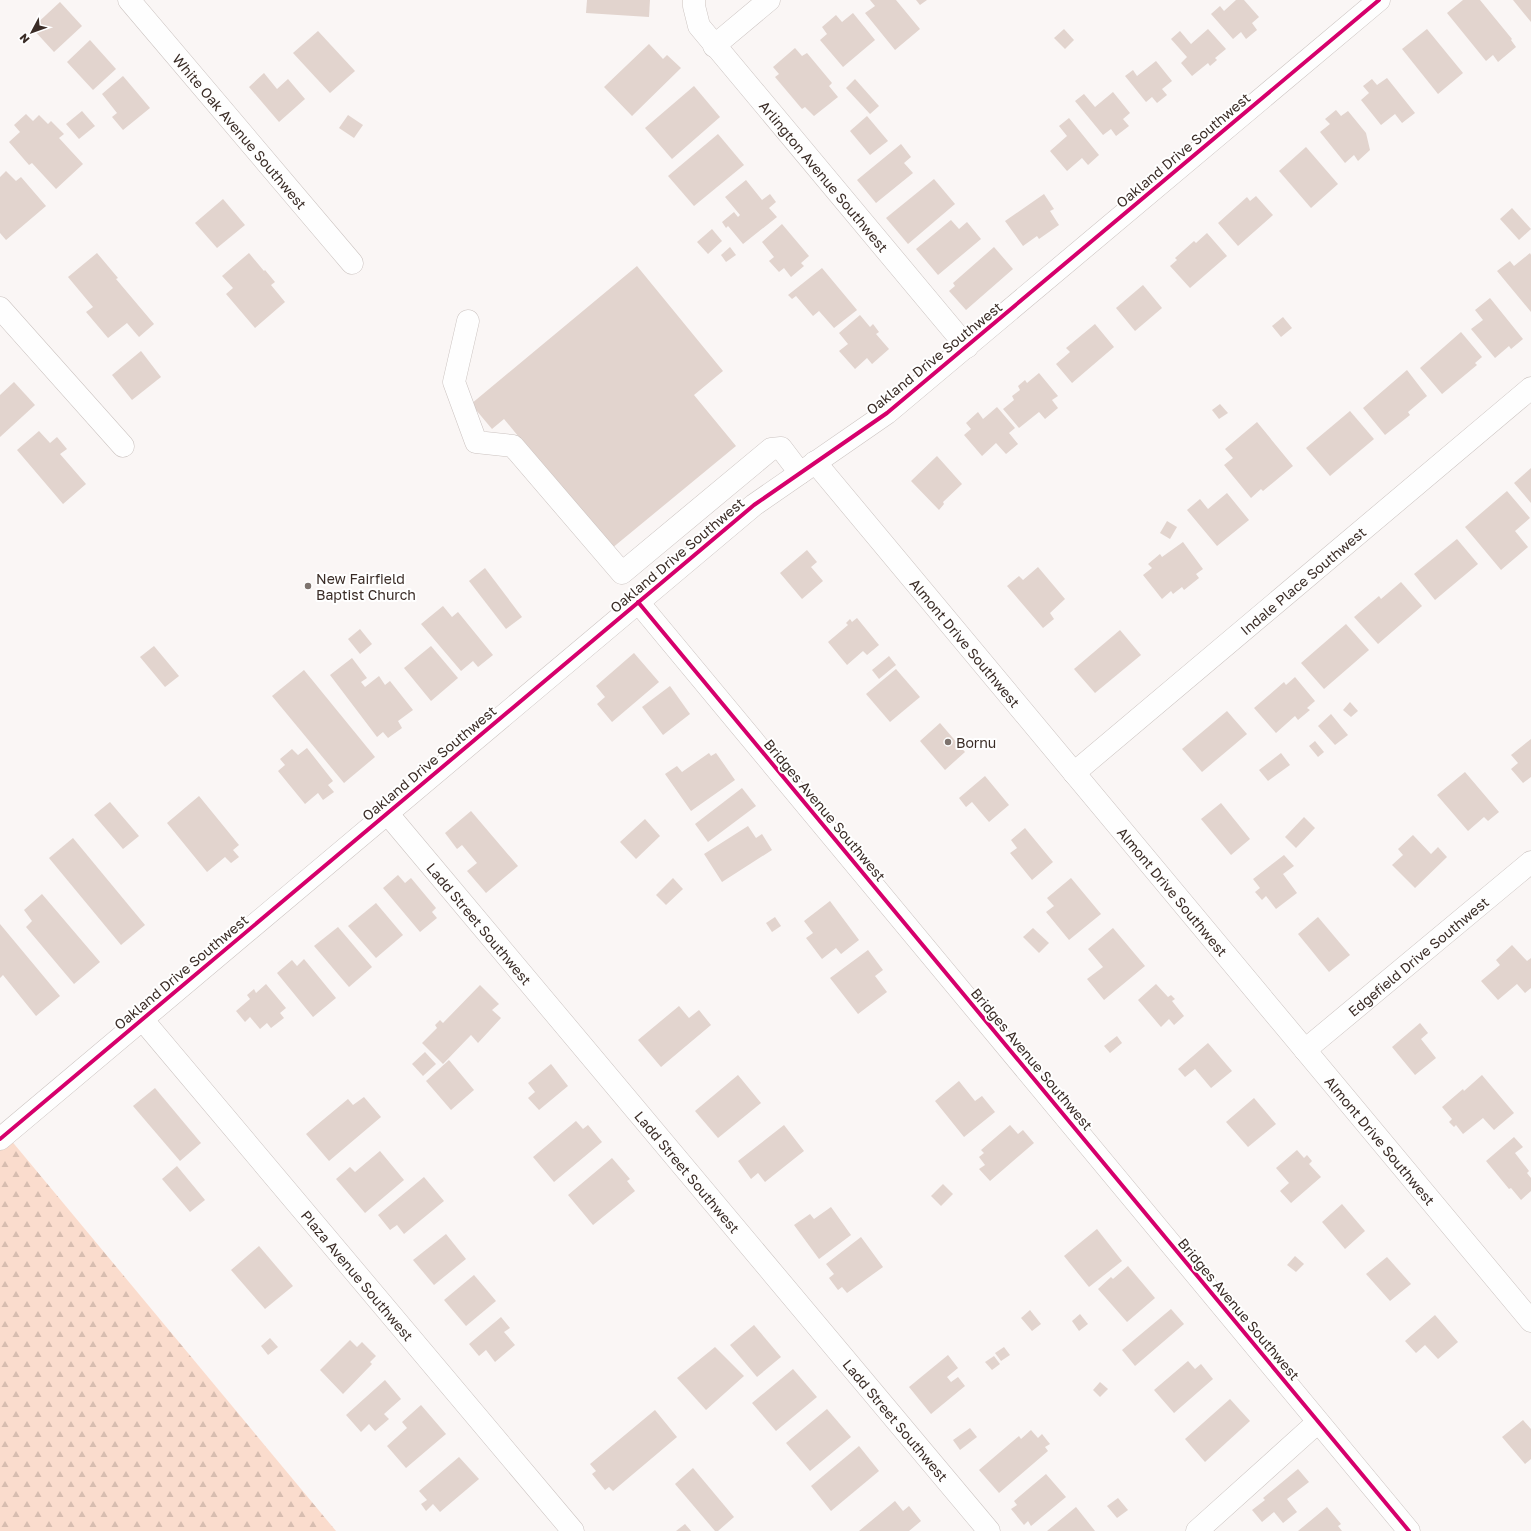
<svg xmlns="http://www.w3.org/2000/svg" width="1531" height="1531" viewBox="0 0 1531 1531" font-family="'Golos Text',sans-serif">
  <style>
    .forest { fill: url(#forest-firs) }
    .building { fill: #e2d4ce }
    .lines { fill: none; stroke-linecap: round; stroke-linejoin: round }
    .minor-casing { stroke: #cbc3c0; stroke-width: 23 }
    .minor { stroke: #fefefe; stroke-width: 22 }
    .cycleway-casing { stroke: #fff; stroke-width: 6 }
    .cycleway { stroke: #d6006c; stroke-width: 4 }
    .poi-dot { fill: #7d736e; stroke: #fff; stroke-width: 1.5 }
    .labels { text-anchor: middle; dominant-baseline: central; stroke-width: 4; stroke-linejoin: round; paint-order: stroke }
    .street-label { font-size: 14px; fill: #3a2c26; stroke: #fff }
    .poi-label { font-size: 14px; fill: #3a2c26; stroke: #fff; text-anchor: start }
  </style>
  <defs>
    <pattern id="forest-firs" width="22" height="20" patternUnits="userSpaceOnUse"><rect width="22" height="20" fill="#fadccd"/><path d="M5 1l3.5 6h-7zM16 11l3.5 6h-7z" fill="#d7bdb0"/></pattern>
  </defs>
  <rect width="100%" height="100%" fill="#faf6f5"/>
  <path class="forest" d="M10 1139 336 1531H0V1147Z"/>
  <g class="building">
    <path d="M587 0H650L649 17 586 13Z"/>
    <path d="M870 0H896L920 29 895 50 865 13 875 6Z"/>
    <path d="M916 0H927L920 5Z"/>
    <path d="M1236 0H1244L1259 17 1252 23 1257 30 1246 39 1241 32 1233 39 1211 14 1220 6 1224 11Z"/>
    <path d="M1463 0H1480L1512 39 1511 40 1516 47 1498 62 1493 55 1486 61 1447 13Z"/>
    <path d="M1513 0H1531V22Z"/>
    <path d="M60 2 82 26 54 52 32 28Z"/>
    <path d="M853 13 875 40 843 67 820 40 827 34 822 27 836 15 842 22Z"/>
    <path d="M1064 29 1074 40 1065 49 1054 38Z"/>
    <path d="M1208 29 1226 49 1215 58 1217 60 1210 66 1208 63 1192 76 1181 63 1187 57 1171 39 1180 31 1191 44Z"/>
    <path d="M1427 29 1463 73 1438 94 1402 49Z"/>
    <path d="M318 31 355 71 330 93 293 53Z"/>
    <path d="M90 40 116 69 93 90 67 62Z"/>
    <path d="M649 44 663 59 667 55 681 68 632 116 604 87Z"/>
    <path d="M795 48 802 56 807 53 832 83 829 86 838 97 814 116 805 107 802 109 775 77 779 74 773 67Z"/>
    <path d="M1156 61 1172 81 1162 89 1167 95 1157 103 1152 97 1146 102 1125 76 1133 70 1137 76Z"/>
    <path d="M264 73 277 89 288 79 305 99 279 122 249 87Z"/>
    <path d="M123 76 150 108 123 130 112 117 117 113 102 94Z"/>
    <path d="M1387 78 1415 113 1402 123 1395 114 1381 125 1361 100 1369 93 1363 86 1372 79 1377 85Z"/>
    <path d="M855 79 879 106 870 114 846 88Z"/>
    <path d="M694 86 720 117 672 159 645 128Z"/>
    <path d="M1113 92 1130 113 1123 119 1129 126 1116 136 1111 129 1103 135 1075 101 1084 94 1095 107Z"/>
    <path d="M1336 110 1341 116 1348 111 1366 133 1370 150 1358 161 1354 155 1345 163 1320 132 1330 124 1325 119Z"/>
    <path d="M82 111 95 126 79 139 66 124Z"/>
    <path d="M26 114 33 121 39 115 48 124 51 121 64 134 59 138 83 164 56 189 32 163 29 165 9 142 20 132 14 125Z"/>
    <path d="M348 115 363 125 354 138 339 128Z"/>
    <path d="M867 116 888 141 870 155 850 131Z"/>
    <path d="M1069 118 1099 155 1088 165 1082 158 1067 171 1050 151 1067 136 1059 126Z"/>
    <path d="M718 134 744 165 694 206 668 176Z"/>
    <path d="M901 144 911 157 904 163 913 173 876 203 857 180Z"/>
    <path d="M1306 147 1338 184 1311 208 1279 171Z"/>
    <path d="M6 171 16 181 21 177 46 206 6 240 0 233V177Z"/>
    <path d="M934 179 955 204 908 244 886 218Z"/>
    <path d="M746 180 762 200 770 194 776 202 769 208 777 217 743 244 728 226 726 228 722 222 734 212 738 217 740 215 725 197Z"/>
    <path d="M1044 194 1054 209 1050 211 1059 225 1039 239 1037 236 1023 246 1005 221Z"/>
    <path d="M1256 196 1273 215 1238 246 1218 223 1247 197 1250 201Z"/>
    <path d="M223 199 245 225 217 248 195 223Z"/>
    <path d="M1512 208 1531 229 1519 240 1500 219Z"/>
    <path d="M951 220 959 229 967 222 981 239 938 275 916 249Z"/>
    <path d="M782 224 809 256 801 263 804 266 791 277 784 268 779 272 769 261 774 257 762 242Z"/>
    <path d="M712 229 722 241 708 254 697 242Z"/>
    <path d="M1207 233 1227 256 1190 288 1170 266 1177 260 1175 258 1194 241 1196 243Z"/>
    <path d="M730 247 736 255 726 262 721 255Z"/>
    <path d="M994 247 1013 269 966 310 949 291 955 286 953 283Z"/>
    <path d="M97 253 118 278 116 279 154 324 139 337 127 323 108 338 86 312 93 307 68 277Z"/>
    <path d="M249 253 264 271 265 270 275 282 271 285 285 302 255 328 226 294 233 288 222 276Z"/>
    <path d="M1530 253 1531 255V312L1497 271 1510 261 1514 266Z"/>
    <path d="M637 266 723 371 694 395 736 446 611 549 504 419 492 429 471 404Z"/>
    <path d="M822 268 857 310 834 328 819 311 813 316 796 296 792 299 788 295Z"/>
    <path d="M1143 285 1162 308 1135 331 1116 308Z"/>
    <path d="M1490 298 1523 339 1511 349 1509 346 1495 358 1471 329 1483 320 1475 310Z"/>
    <path d="M860 315 870 327 873 324 879 332 876 334 889 349 872 364 867 358 855 369 839 351 848 344 839 333Z"/>
    <path d="M1283 317 1292 328 1281 337 1272 326Z"/>
    <path d="M1095 324 1114 347 1072 383 1056 364 1070 352 1066 348Z"/>
    <path d="M1461 332 1482 357 1475 363 1477 365 1442 394 1420 368Z"/>
    <path d="M141 351 161 377 132 400 112 375Z"/>
    <path d="M1407 370 1427 396 1408 412 1410 415 1385 435 1363 408Z"/>
    <path d="M1039 373 1058 396 1052 400 1058 408 1045 419 1039 412 1019 428 1003 409 1014 400 1012 396 1020 390 1018 386 1025 380 1027 383Z"/>
    <path d="M14 382 35 405 0 437V395Z"/>
    <path d="M1220 404 1228 413 1219 419 1212 410Z"/>
    <path d="M997 407 1015 428 1009 433 1018 444 1006 454 996 443 982 456 964 435 971 429 966 423 978 412 983 419Z"/>
    <path d="M1350 411 1374 439 1330 476 1306 448Z"/>
    <path d="M1257 422 1293 466 1263 491 1261 489 1251 498 1224 465 1233 458 1225 449Z"/>
    <path d="M39 431 50 443 57 437 67 449 60 454 86 484 63 504 17 450Z"/>
    <path d="M937 456 962 484 943 502 944 504 939 510 911 481Z"/>
    <path d="M1531 468V503L1514 483Z"/>
    <path d="M1507 491 1530 518 1515 531 1528 547 1501 570 1465 527Z"/>
    <path d="M1227 493 1249 520 1217 546 1187 510 1200 499 1208 509Z"/>
    <path d="M1167 521 1177 527 1170 539 1160 533Z"/>
    <path d="M1457 539 1478 564 1435 600 1414 574Z"/>
    <path d="M1183 542 1203 569 1196 574 1199 578 1184 590 1182 587 1173 594 1171 591 1162 599 1143 575 1152 568 1148 564 1160 554 1162 557Z"/>
    <path d="M807 550 817 562 811 567 823 581 802 599 780 573Z"/>
    <path d="M1038 567 1065 599 1050 613 1054 619 1043 628 1007 586 1019 576 1023 580Z"/>
    <path d="M485 568 522 617 506 629 469 581Z"/>
    <path d="M1401 582 1422 606 1378 644 1354 617 1379 596 1381 599Z"/>
    <path d="M443 606 452 617 458 612 493 655 478 667 473 661 461 671 421 624Z"/>
    <path d="M857 618 879 645 867 655 863 651 847 665 828 642 848 625 846 623 850 619 852 622Z"/>
    <path d="M1346 624 1369 650 1324 689 1301 663Z"/>
    <path d="M360 629 372 644 360 654 348 639Z"/>
    <path d="M1120 630 1141 655 1095 693 1074 669Z"/>
    <path d="M154 646 179 676 165 687 140 657Z"/>
    <path d="M431 646 458 678 431 701 404 668Z"/>
    <path d="M634 653 659 682 612 722 597 704 605 697 596 686Z"/>
    <path d="M889 656 896 665 879 679 872 670Z"/>
    <path d="M352 658 367 678 361 682 365 687 379 676 385 685 390 681 413 710 398 721 402 728 388 738 383 732 377 737 330 675Z"/>
    <path d="M896 669 920 697 890 722 866 694Z"/>
    <path d="M304 670 375 757 344 783 272 696Z"/>
    <path d="M1295 677 1315 701 1307 708 1310 710 1298 720 1295 716 1276 733 1254 708 1284 682 1286 685Z"/>
    <path d="M670 686 690 714 663 735 642 707Z"/>
    <path d="M1350 702 1358 711 1351 717 1343 710Z"/>
    <path d="M1227 711 1247 734 1202 772 1182 749Z"/>
    <path d="M1331 714 1348 735 1335 745 1318 726Z"/>
    <path d="M940 723 965 752 945 770 920 741Z"/>
    <path d="M1531 739V777L1523 783 1511 769 1518 763 1511 755Z"/>
    <path d="M1315 741 1324 752 1318 757 1309 746Z"/>
    <path d="M307 748 333 781 328 785 334 792 323 800 318 793 305 804 278 771 285 765 280 759 292 749 298 755Z"/>
    <path d="M709 753 711 756 716 753 735 780 691 811 665 774 677 766 682 772Z"/>
    <path d="M1281 753 1290 765 1268 781 1259 770Z"/>
    <path d="M1465 772 1499 812 1488 821 1484 817 1468 831 1437 795Z"/>
    <path d="M985 776 1009 805 989 822 972 802 966 807 959 798Z"/>
    <path d="M742 788 756 806 708 842 695 824Z"/>
    <path d="M199 796 239 845 233 850 239 857 231 863 225 857 207 872 167 823Z"/>
    <path d="M110 802 139 836 123 849 94 815Z"/>
    <path d="M1221 803 1250 839 1231 855 1201 819Z"/>
    <path d="M471 811 518 866 486 893 467 871 477 863 462 845 457 849 445 833Z"/>
    <path d="M1304 817 1315 828 1296 848 1285 837Z"/>
    <path d="M645 819 660 836 636 859 620 842Z"/>
    <path d="M748 826 756 838 762 834 772 850 722 882 704 854Z"/>
    <path d="M1025 828 1053 862 1032 880 1010 853 1017 848 1011 840Z"/>
    <path d="M1413 835 1431 854 1438 847 1447 857 1415 888 1392 865 1403 855 1398 849Z"/>
    <path d="M73 838 145 925 121 945 49 858Z"/>
    <path d="M1284 855 1294 866 1283 874 1297 893 1276 909 1266 896 1262 900 1255 892 1260 888 1253 879Z"/>
    <path d="M398 875 405 883 411 878 436 908 432 912 437 918 420 932 383 888Z"/>
    <path d="M673 878 683 889 666 905 656 895Z"/>
    <path d="M1071 878 1101 914 1069 940 1046 912 1054 906 1047 898Z"/>
    <path d="M42 894 100 962 74 984 26 927 32 921 24 910Z"/>
    <path d="M830 901 859 940 841 954 836 948 822 959 806 938 813 933 804 921Z"/>
    <path d="M376 903 403 935 376 958 348 926Z"/>
    <path d="M775 917 781 926 772 932 766 923Z"/>
    <path d="M1318 917 1350 955 1329 972 1298 934Z"/>
    <path d="M0 924 60 996 36 1016 3 975 0 978Z"/>
    <path d="M338 927 372 967 349 987 314 946Z"/>
    <path d="M1033 928 1049 943 1039 953 1023 937Z"/>
    <path d="M1113 928 1145 966 1104 1000 1087 979 1103 967 1088 949Z"/>
    <path d="M1512 945 1527 961 1531 958V988L1525 993 1517 984 1498 1000 1481 981 1500 965 1496 960Z"/>
    <path d="M868 950 883 970 875 976 887 992 858 1014 830 978Z"/>
    <path d="M304 959 336 998 313 1017 277 973 292 960 297 966Z"/>
    <path d="M266 984 286 1008 280 1013 284 1018 271 1028 267 1023 260 1029 250 1017 245 1022 236 1011 250 999 247 995 254 989 256 993Z"/>
    <path d="M1156 984 1168 997 1171 995 1175 999 1172 1001 1184 1016 1174 1025 1169 1019 1161 1027 1138 1000Z"/>
    <path d="M480 985 499 1004 492 1010 501 1018 478 1043 471 1035 443 1064 422 1043 437 1028 435 1025 440 1020 443 1023Z"/>
    <path d="M679 1006 689 1018 699 1010 711 1025 661 1067 638 1040Z"/>
    <path d="M1420 1023 1428 1033 1421 1039 1436 1058 1415 1075 1392 1047Z"/>
    <path d="M1117 1036 1122 1043 1110 1053 1104 1046Z"/>
    <path d="M1208 1043 1232 1071 1211 1088 1195 1069 1185 1077 1178 1069Z"/>
    <path d="M425 1052 436 1064 423 1076 412 1064Z"/>
    <path d="M449 1060 474 1090 451 1110 426 1081Z"/>
    <path d="M551 1064 568 1086 539 1110 528 1098 535 1092 528 1083Z"/>
    <path d="M738 1075 761 1103 718 1138 695 1111Z"/>
    <path d="M1482 1075 1514 1113 1494 1130 1483 1118 1463 1134 1456 1125 1454 1127 1449 1122 1452 1119 1442 1107 1463 1089 1464 1091Z"/>
    <path d="M959 1081 975 1101 982 1096 995 1112 964 1137 935 1101Z"/>
    <path d="M155 1088 201 1143 180 1161 133 1106Z"/>
    <path d="M364 1097 381 1117 329 1161 306 1134 348 1099 353 1105Z"/>
    <path d="M1254 1098 1276 1124 1248 1147 1226 1122Z"/>
    <path d="M576 1121 583 1129 588 1125 602 1142 554 1182 533 1157Z"/>
    <path d="M784 1125 804 1151 765 1182 758 1173 751 1179 738 1161Z"/>
    <path d="M1010 1125 1018 1134 1023 1130 1034 1143 990 1181 979 1169 985 1165 979 1157 984 1153 981 1150Z"/>
    <path d="M1514 1137 1523 1147 1515 1153 1529 1171 1527 1173 1531 1178V1191L1521 1200 1511 1188 1509 1189 1486 1161Z"/>
    <path d="M1297 1150 1304 1158 1307 1155 1312 1161 1309 1164 1321 1177 1291 1203 1280 1191 1289 1183 1276 1168Z"/>
    <path d="M380 1151 404 1180 365 1213 336 1179 350 1167 355 1172Z"/>
    <path d="M612 1158 630 1179 627 1181 635 1191 593 1225 568 1195Z"/>
    <path d="M177 1166 205 1200 190 1212 162 1179Z"/>
    <path d="M424 1177 444 1201 404 1234 397 1225 390 1230 378 1215Z"/>
    <path d="M943 1184 953 1194 941 1206 931 1196Z"/>
    <path d="M1342 1204 1365 1231 1345 1249 1322 1222Z"/>
    <path d="M831 1207 851 1235 819 1259 794 1225 810 1214 814 1219Z"/>
    <path d="M1097 1229 1122 1261 1089 1287 1064 1256Z"/>
    <path d="M446 1234 466 1259 434 1285 413 1260Z"/>
    <path d="M861 1237 883 1267 847 1293 842 1287 838 1290 829 1278 834 1274 826 1264Z"/>
    <path d="M259 1246 293 1286 265 1309 231 1270Z"/>
    <path d="M1295 1256 1304 1264 1296 1272 1287 1265Z"/>
    <path d="M1387 1257 1411 1284 1390 1301 1366 1274Z"/>
    <path d="M1128 1266 1155 1298 1127 1322 1098 1289 1111 1277 1113 1279Z"/>
    <path d="M474 1275 496 1301 466 1326 444 1300Z"/>
    <path d="M1171 1309 1184 1324 1135 1366 1122 1350Z"/>
    <path d="M1030 1310 1041 1324 1032 1331 1021 1318Z"/>
    <path d="M1080 1314 1088 1324 1079 1331 1072 1321Z"/>
    <path d="M1435 1315 1458 1342 1438 1359 1425 1345 1416 1353 1405 1341Z"/>
    <path d="M501 1317 510 1328 504 1332 515 1345 495 1362 486 1350 479 1356 469 1344Z"/>
    <path d="M754 1325 781 1357 757 1377 730 1345Z"/>
    <path d="M270 1338 278 1347 268 1355 261 1346Z"/>
    <path d="M350 1340 357 1347 362 1342 376 1356 370 1362 372 1364 343 1394 320 1370Z"/>
    <path d="M715 1347 744 1376 706 1410 677 1378Z"/>
    <path d="M1004 1347 1010 1355 1001 1361 995 1353Z"/>
    <path d="M948 1355 958 1368 947 1377 951 1382 958 1377 965 1386 931 1414 909 1387Z"/>
    <path d="M994 1356 1000 1364 992 1370 985 1362Z"/>
    <path d="M1188 1361 1195 1369 1201 1364 1213 1379 1174 1413 1154 1390Z"/>
    <path d="M793 1369 817 1397 776 1431 752 1403Z"/>
    <path d="M385 1380 401 1399 384 1414 389 1419 375 1431 369 1424 361 1432 346 1415Z"/>
    <path d="M1100 1382 1108 1389 1100 1397 1093 1390Z"/>
    <path d="M1230 1399 1250 1421 1205 1462 1185 1439Z"/>
    <path d="M421 1405 446 1434 406 1468 387 1446 407 1428 402 1422Z"/>
    <path d="M827 1409 851 1437 810 1471 786 1443Z"/>
    <path d="M655 1410 677 1437 613 1491 609 1487 605 1490 592 1474 596 1471 590 1464Z"/>
    <path d="M1523 1420 1531 1429V1459L1525 1464 1502 1437Z"/>
    <path d="M970 1428 977 1437 960 1450 953 1440Z"/>
    <path d="M1031 1430 1038 1438 1042 1434 1050 1444 1045 1447 1048 1451 999 1493 979 1470 1019 1436 1021 1439Z"/>
    <path d="M859 1446 879 1471 831 1511 811 1486Z"/>
    <path d="M459 1457 479 1479 440 1512 433 1504 426 1511 421 1504 427 1500 419 1491Z"/>
    <path d="M693 1468 734 1517 718 1531H715L675 1484Z"/>
    <path d="M1298 1469 1309 1482 1287 1499 1297 1512 1283 1523 1274 1512 1262 1522 1252 1510 1265 1500 1263 1498Z"/>
    <path d="M1046 1474 1066 1497 1031 1526 1028 1521 1024 1525 1011 1509 1017 1505 1014 1501Z"/>
    <path d="M1118 1498 1128 1510 1117 1518 1107 1506Z"/>
    <path d="M895 1501 903 1511 909 1506 921 1521 909 1531H859Z"/>
    <path d="M1076 1507 1095 1531H1047Z"/>
    <path d="M1327 1507 1341 1524 1338 1526 1342 1531H1298Z"/>
    <path d="M685 1524 691 1531H676Z"/>
  </g>
  <g class="lines">
    <defs>
      <g id="minor">
        <path id="s1" d="M129 0 352 263"/>
        <path id="s2" d="M694 0V6L699 26 967 347"/>
        <path d="M714 46 769 0"/>
        <path d="M0 308 123 446"/>
        <path d="M468 321 454 382 476 442 513 446 622 573 771 449 781 448 800 473"/>
        <path id="s3" d="M815 462 1531 1321"/>
        <path d="M638 602 1409 1531"/>
        <path id="s4" d="M1074 773 1531 388"/>
        <path id="s5" d="M387 813 989 1531"/>
        <path id="s6" d="M142 1019 573 1531"/>
        <path id="s7" d="M1305 1050 1531 862"/>
        <path d="M0 1139 754 505 887 413 1379 0"/>
        <path d="M1197 1531 1318 1422"/>
      </g>
    </defs>
    <use href="#minor" class="minor-casing"/>
    <use href="#minor" class="minor"/>
    <defs>
      <g id="cycleway">
        <path d="M638 602 1409 1531"/>
        <path d="M0 1139 754 505 887 413 1379 0"/>
      </g>
    </defs>
    <use href="#cycleway" class="cycleway-casing"/>
    <use href="#cycleway" class="cycleway"/>
  </g>
  <g class="poi-dot">
    <circle cx="308" cy="586" r="4"/>
    <circle cx="948" cy="742" r="4"/>
  </g>
  <g class="labels">
    <g class="street-label">
      <text stroke="none"><textPath href="#s1" startOffset="172">White Oak Avenue Southwest</textPath></text>
      <text transform="translate(1183 150) rotate(-40)">Oakland Drive Southwest</text>
      <text stroke="none"><textPath href="#s2" startOffset="222">Arlington Avenue Southwest</textPath></text>
      <text transform="translate(934 358) rotate(-39)">Oakland Drive Southwest</text>
      <text transform="translate(677 555) rotate(-40)">Oakland Drive Southwest</text>
      <text stroke="none"><textPath href="#s4" startOffset="299">Indale Place Southwest</textPath></text>
      <text stroke="none"><textPath href="#s3" startOffset="235">Almont Drive Southwest</textPath></text>
      <text transform="translate(429 763) rotate(-40)">Oakland Drive Southwest</text>
      <text transform="translate(825 810) rotate(50)">Bridges Avenue Southwest</text>
      <text stroke="none"><textPath href="#s3" startOffset="559">Almont Drive Southwest</textPath></text>
      <text stroke="none"><textPath href="#s5" startOffset="144">Ladd Street Southwest</textPath></text>
      <text stroke="none"><textPath href="#s7" startOffset="147">Edgefield Drive Southwest</textPath></text>
      <text transform="translate(181 972) rotate(-40)">Oakland Drive Southwest</text>
      <text transform="translate(1032 1059) rotate(50)">Bridges Avenue Southwest</text>
      <text stroke="none"><textPath href="#s3" startOffset="883">Almont Drive Southwest</textPath></text>
      <text stroke="none"><textPath href="#s5" startOffset="468">Ladd Street Southwest</textPath></text>
      <text stroke="none"><textPath href="#s6" startOffset="335">Plaza Avenue Southwest</textPath></text>
      <text transform="translate(1239 1309) rotate(50)">Bridges Avenue Southwest</text>
      <text stroke="none"><textPath href="#s5" startOffset="792">Ladd Street Southwest</textPath></text>
    </g>
    <g class="poi-label">
      <text x="316" y="578">New Fairfield<tspan x="316" dy="16">Baptist Church</tspan></text>
      <text x="956" y="742">Bornu</text>
    </g>
  </g>
  <g transform="translate(32 32) rotate(229)" stroke="#ffffff" stroke-width="3" paint-order="stroke">
  <path d="M0-3L7 15L0 10L-7 15Z" fill="#3a2c26"/>
  <text y="-6" font-size="11" font-weight="bold" text-anchor="middle" fill="#3a2c26">N</text>
  </g>
</svg>
